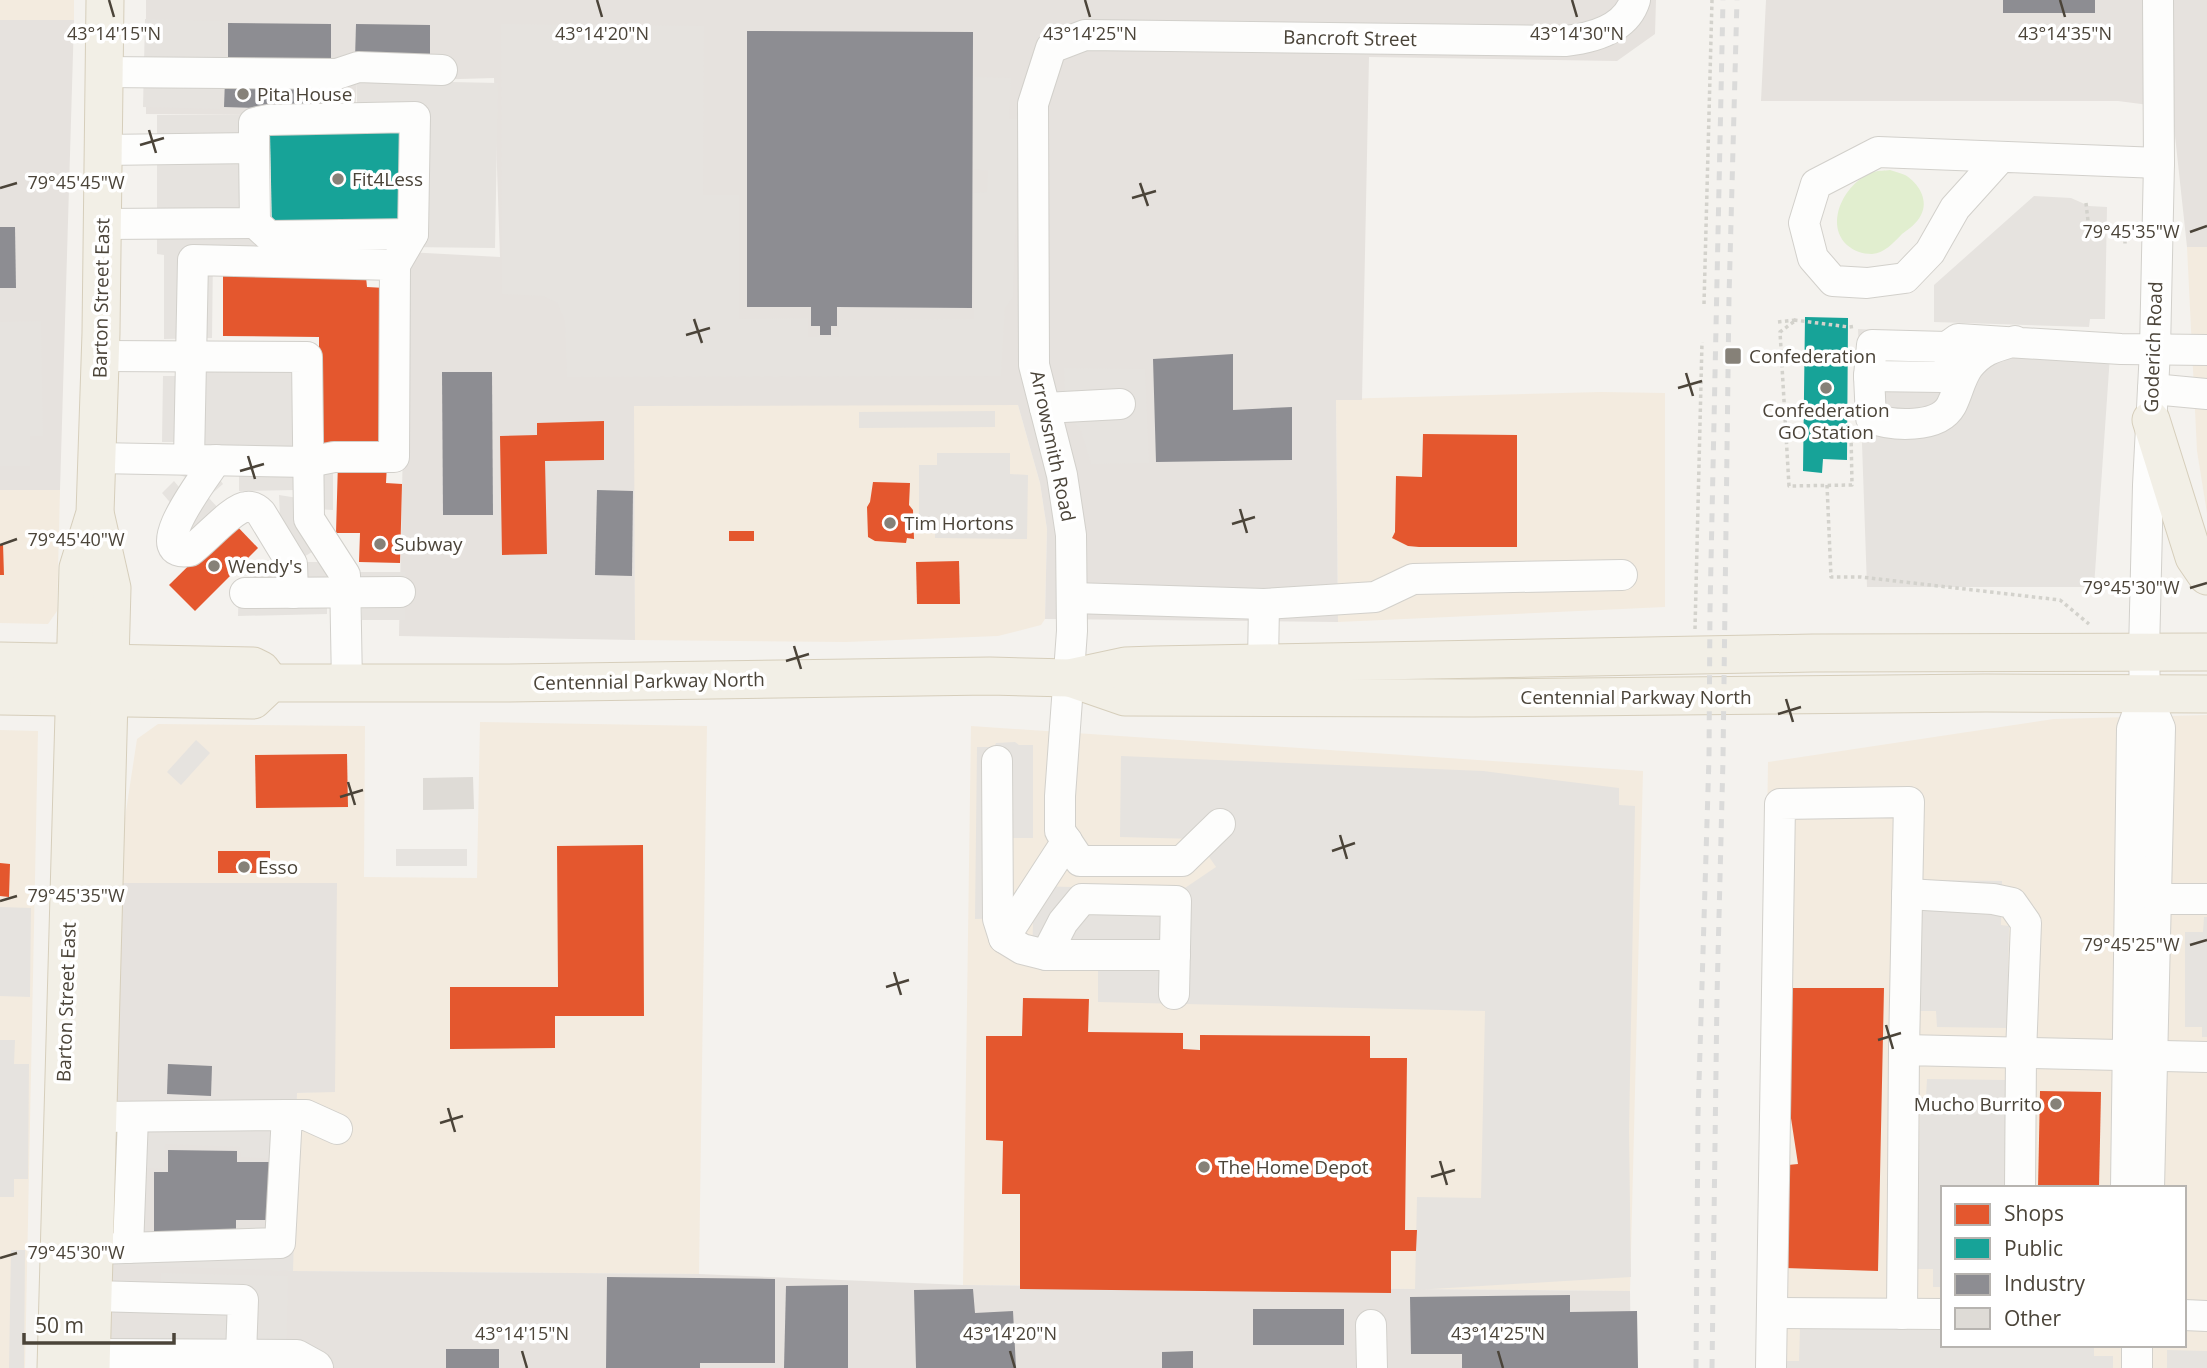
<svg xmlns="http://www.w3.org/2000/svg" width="2207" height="1368" viewBox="0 0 2207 1368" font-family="'Open Sans',sans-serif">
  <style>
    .commercial { fill: #f3ebdf; fill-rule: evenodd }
    .industrial { fill: #e6e2de }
    .green { fill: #e1eecf }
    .parking { fill: #e6e3df; fill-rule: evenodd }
    .shops { fill: #e4572e }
    .public { fill: #17a398 }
    .industry { fill: #8d8d92 }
    .building { fill: #dedbd6 }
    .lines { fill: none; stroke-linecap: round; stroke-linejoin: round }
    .minor-casing { stroke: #d2d0cb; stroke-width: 32 }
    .major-casing { stroke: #d6cebb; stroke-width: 39 }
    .path { stroke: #d3d2cc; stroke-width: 3.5; stroke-dasharray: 3.5 3.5; stroke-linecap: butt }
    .minor { stroke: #fdfdfc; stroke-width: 30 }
    .major { stroke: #f2efe6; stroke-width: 37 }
    .rail { stroke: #dbdbda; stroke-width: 5; stroke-dasharray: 9 9; stroke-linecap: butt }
    .ticks { fill: none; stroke: #4b4439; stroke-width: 2.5 }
    .poi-dot { fill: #868178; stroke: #fff; stroke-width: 2.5 }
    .labels { text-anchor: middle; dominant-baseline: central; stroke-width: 7; stroke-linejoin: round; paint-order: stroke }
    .street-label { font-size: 19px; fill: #4b4439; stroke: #fff }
    .poi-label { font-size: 19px; fill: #4b4439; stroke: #fff; text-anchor: start }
    .ticks-label { font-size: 18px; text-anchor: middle; fill: #4b4439; stroke: #fff; stroke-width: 7; stroke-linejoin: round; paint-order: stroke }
  </style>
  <rect width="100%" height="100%" fill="#f4f2ee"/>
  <g class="commercial">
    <rect x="0" y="0" width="74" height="20"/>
    <path d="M2187 247H2207V513L2197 451Z"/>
    <path d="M1601 392 1665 393V607L1338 622 1336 399Z"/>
    <path d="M849 404 1018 405 1040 483 1047 529 1045 619 1041 625 998 636 846 642 635 640 633 406Z"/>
    <path d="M0 490H60L57 611 48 624 0 623Z"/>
    <path d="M2207 715V1368H1759L1768 762 2054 719ZM1943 1188H2184V1345H1943Z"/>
    <path d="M480 722 707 726 699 1274 292 1271 297 1093 335 1091 115 883 137 739 158 724 365 726 364 877 477 878Z"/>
    <path d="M971 726 1643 771 1630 1291 963 1285Z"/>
    <path d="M0 730 38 731 25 1368H0Z"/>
  </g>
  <g class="industrial">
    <path d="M146 0H1656L1655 34 1617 61 1369 57 1362 400H1336L1338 622 1045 619 1047 529 1040 483 1018 405 634 406 635 640 399 636 407 252 500 257 494 78 357 82 355 116 146 114Z"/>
    <path d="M1766 0H2207V247H2187L2172 108 2118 101H1761Z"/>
    <path d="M0 20H74L60 490H0Z"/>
    <path d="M115 883H337L335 1092 297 1093 292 1271 699 1274 963 1285 1630 1291 1631 1368H107Z"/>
  </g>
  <path class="green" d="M1890 170C1895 172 1901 173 1905 175 1919 183 1929 201 1921 215 1917 223 1909 229 1902 234 1893 243 1885 253 1872 254 1862 254 1854 251 1847 245 1823 222 1847 180 1874 172 1879 170 1885 171 1890 170Z"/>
  <g class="parking">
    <path d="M145 19 221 21 220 109 143 107Z"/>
    <path d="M501 24 704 26 703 195H739V319L808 318V337H839L838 320 974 319V193L987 192 988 171 973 169 975 77 1011 78 1009 119H1019L1013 297 1005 308 1001 376 567 377 565 322 558 303 543 296 502 294Z"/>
    <path d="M357 80 498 83 495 248 407 247 357 119Z"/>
    <path d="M157 115H256L266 234 386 235V255H213L212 338 164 339V255L157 254Z"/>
    <path d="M2034 196 2071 198 2089 206 2107 207 2105 319H2090L2089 327 1934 322V285Z"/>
    <path d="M41 321 43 436H30V466H0V322Z"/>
    <path d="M1858 329 2111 341 2094 587H1867Z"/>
    <path d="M296 347 297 490 239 491V476L237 472 218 477 223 484 208 497 219 509 193 535 177 517 174 507 162 493 174 481 184 493 190 484 185 477 177 474 179 442H162L163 376H181Z"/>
    <path d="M1064 368 1145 369 1149 463 1091 464 1080 428 1069 420 1065 394Z"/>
    <path d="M995 411V427L859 428V412Z"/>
    <path d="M937 453H1010V474L1028 475 1027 539 935 538V524H919V465H937Z"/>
    <path d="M300 464 333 466V510L318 509 317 549 302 558 280 519 279 495 298 498Z"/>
    <path d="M254 562H327V614L238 616 239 581H250V567Z"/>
    <path d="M356 572H405V620H362V606Z"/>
    <path d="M196 740 210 753 181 785 167 772Z"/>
    <path d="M1015 742 1019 745H1033V838H1010L1008 918 975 919 977 747H994L996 743Z"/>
    <path d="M1121 756 1483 771 1619 788V805L1635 806 1629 1132 1631 1277 1415 1290 1417 1197 1481 1198 1485 1011 1098 1002V962L1032 960 1034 886 1182 890 1216 867 1197 839 1120 837Z"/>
    <rect x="396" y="849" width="71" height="17"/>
    <path d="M1922 880 2002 881 2001 925 2009 926 2007 1028 1937 1027 1936 1011H1920Z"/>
    <path d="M0 907 31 908 30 997 0 996Z"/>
    <path d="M2204 917H2207V1037H2202V1027H2185V932H2203Z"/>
    <path d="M0 1040H15L14 1064H29L28 1179H14V1197H0Z"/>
    <path d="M1927 1079 2006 1080 2004 1188H1943V1287H1933V1269H1917L1920 1097H1926Z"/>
    <path d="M122 1100 298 1105 293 1271 118 1265ZM165 1144 240 1147 241 1157 280 1159 278 1228 242 1227V1240L145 1239 147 1168 164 1169Z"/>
    <path d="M11 1250H25L24 1368H9Z"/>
    <path d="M161 1273 288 1276 286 1368H159Z"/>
    <path d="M1800 1327 1943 1330V1345H2094V1356H2113V1368H1780V1361H1799Z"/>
    <path d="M2167 1350 2207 1351V1368H2167Z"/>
  </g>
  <g class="shops">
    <path d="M223 268 366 277 367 287 385 288 382 448 319 446V337L223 336Z"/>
    <path d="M604 421V460L545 461 547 554 502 555 500 436 537 435V423Z"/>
    <path d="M1423 434 1517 435V547H1419L1408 546 1392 538 1395 532 1396 476 1422 477Z"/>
    <path d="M338 462 387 464 386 483 402 484 400 563 359 562 360 533H336Z"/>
    <path d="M873 482 910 483 909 505 913 510 914 539 907 538 906 543 875 541 868 537 867 507 870 502Z"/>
    <path d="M233 522 258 548 195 611 169 585Z"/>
    <rect x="729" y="531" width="25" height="10"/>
    <path d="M0 544H3L4 575H0Z"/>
    <path d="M959 561 960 604H917L916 562Z"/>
    <path d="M347 754 348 807 256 808 255 755Z"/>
    <path d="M643 845 644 1016H555V1048L450 1049V987H558L557 846Z"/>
    <rect x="218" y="851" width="52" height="22"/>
    <path d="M0 863 10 864 9 897 0 896Z"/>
    <path d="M1788 988H1884L1878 1271 1785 1268 1788 1165 1798 1164 1787 1092Z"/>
    <path d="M1023 998 1089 999 1088 1032 1183 1033V1049L1200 1050V1035L1370 1036V1058H1407L1405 1230H1417L1416 1251H1391V1293L1020 1289V1194H1002L1003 1141 986 1140V1036H1022Z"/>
    <path d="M2040 1091 2101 1092 2099 1188H2038Z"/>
  </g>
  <g class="public">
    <path d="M402 127 408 227 272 229 270 132Z"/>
    <path d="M1805 317 1848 318 1847 460 1823 459 1822 473 1803 471Z"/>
  </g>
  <g class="industry">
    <rect x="2003" y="0" width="92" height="13"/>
    <path d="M228 23 331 24V65L228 64Z"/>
    <path d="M356 24 430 25V60L355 59Z"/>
    <path d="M747 31 973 32 972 308 837 307V326H831V335H820V326H811V307H747Z"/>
    <path d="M225 80 326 82 325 110 224 107Z"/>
    <path d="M0 227H15L16 288H0Z"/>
    <path d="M1233 354V410L1292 407V460L1156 462 1153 359Z"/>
    <path d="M442 372H492L493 515H443Z"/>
    <path d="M597 490 633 491 632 576 595 575Z"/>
    <path d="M168 1064 212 1066 211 1096 167 1094Z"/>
    <path d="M168 1150 237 1151V1162H275V1220H236V1236L154 1235V1172H168Z"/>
    <path d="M607 1277 775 1279V1363H700V1368H606Z"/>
    <path d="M848 1285V1368H784L786 1286Z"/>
    <path d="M973 1289 975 1313 1013 1311 1016 1368H916L914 1290Z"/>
    <path d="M1570 1295V1312L1637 1311 1638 1368H1462V1354H1411L1410 1297Z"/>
    <rect x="1253" y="1309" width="91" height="36"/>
    <rect x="446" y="1349" width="53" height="19"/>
    <path d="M1193 1351V1368H1162V1352Z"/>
  </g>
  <path class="building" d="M473 777 474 809 423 810V778Z"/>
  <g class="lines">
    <defs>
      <g id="minor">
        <path d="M103 72 337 74 358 67 442 70"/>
        <path d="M254 148V123L267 120 415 117 413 234 395 265"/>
        <path d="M2001 157 1955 208 1930 252 1905 278 1867 283 1833 281 1813 258 1804 223 1816 184 1878 152 2159 163"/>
        <path d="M255 223 269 236 413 234"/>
        <path d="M102 224 255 223 254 148 103 150"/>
        <path d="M2015 341C1995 347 1983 349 1969 366 1960 378 1958 393 1951 406 1938 429 1892 426 1871 418L1869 376 1872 345 1947 347 1958 339 2121 349 2207 350"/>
        <path d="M100 356 307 357 309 519 345 575 347 684"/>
        <path d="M1869 376 1942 377 1965 345"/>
        <path d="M2153 389 2207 394"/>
        <path d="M1045 408 1120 404"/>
        <path d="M96 458 309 462 334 457H394L395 265 193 260 189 460"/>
        <path d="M216 460C209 472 140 559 190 551 203 542 234 507 246 507 252 506 257 509 261 513L292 564 293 593"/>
        <path d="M245 593 400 592"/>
        <path d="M1073 598 1264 604 1375 597 1413 579 1622 575"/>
        <path d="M1263 663 1264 604"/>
        <path d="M2145 693 2160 728 2149 1188"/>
        <path d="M997 761 998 919 1004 938"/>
        <path d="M1220 824 1182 861H1080L1060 831V796L1072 631 1071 535 1062 475 1034 365 1033 104 1051 48 1085 35 1565 41C1592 38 1626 29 1635 0"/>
        <path d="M1067 841 1004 938 1022 949 1046 955 1063 922 1082 899 1176 901 1174 994"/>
        <path d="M1907 894 1993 899 2012 903 2026 923 2021 1054 2020 1188"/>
        <path d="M2156 899H2207"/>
        <path d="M1046 955H1175"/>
        <path d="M287 1115H306L337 1129"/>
        <path d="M2126 1188 2132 729 2145 693 2144 653 2148 485 2155 350 2159 163 2158 0"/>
        <path d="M128 1248 133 1117"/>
        <path d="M95 1249 280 1243 287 1115 99 1117"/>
        <path d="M93 1296 243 1300 241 1355"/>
        <path d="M1772 1313 1943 1314"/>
        <path d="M1902 1314 1904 1050 2207 1057"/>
        <path d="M2184 1315 2207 1316"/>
        <path d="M1371 1325 1372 1368"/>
        <path d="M2137 1345V1368"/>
        <path d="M83 1368 92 1354 297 1355 317 1366 318 1368"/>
        <path d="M1771 1368 1780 804 1909 802 1904 1050"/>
      </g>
      <g id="major">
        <path d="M2151 420 2194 557 2207 576"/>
        <path d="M0 661 253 666 261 670 271 683"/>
        <path d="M1070 678 1125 697 1473 698 1985 693 2207 694"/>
        <path d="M0 696 253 700 271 683H509L990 676 1069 678 1125 666 1154 665 1813 653 2207 652"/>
        <path d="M56 1368 78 568 95 513 101 333 105 0"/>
        <path d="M91 1368 112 588 96 517"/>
      </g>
    </defs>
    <use href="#minor" class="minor-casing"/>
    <use href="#major" class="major-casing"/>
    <g class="path">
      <path d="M2086 203 2088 221"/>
      <path d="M2125 226V246"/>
      <path d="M1704 304 1712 0"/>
      <path d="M1794 320 1849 327 1856 326"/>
      <path d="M1778 322 1796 320 1780 332 1789 486 1852 485 1851 433"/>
      <path d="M1827 485 1831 577H1861L2060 600 2089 624"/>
      <path d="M1695 629 1702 342"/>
    </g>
    <use href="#minor" class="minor"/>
    <use href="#major" class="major"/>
    <g class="rail">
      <path d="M1696 1368 1698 1115 1709 757 1710 609 1723 0"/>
      <path d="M1712 1368 1717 996 1723 759 1729 297 1737 0"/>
    </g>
  </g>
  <path class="ticks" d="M109 0 114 17M597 0 602 17M1085 0 1090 17M1572 0 1577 17M2060 0 2065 17M149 130 156 153M140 145 164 138M1140 183 1148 206M0 188 17 183M1132 198 1156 191M2190 232 2207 226M694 319 702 343M686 335 710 328M1686 373 1693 396M1678 388 1702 381M248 456 255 479M240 471 264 464M1240 509 1247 533M1232 524 1255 517M0 545 17 539M2190 588 2207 583M794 646 801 669M786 661 809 654M1786 699 1793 722M1778 714 1801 707M348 782 355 805M340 797 363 790M1340 835 1347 859M1332 851 1355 843M0 901 17 896M2190 945 2207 940M894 972 901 995M886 987 909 980M1886 1025 1893 1049M1878 1040 1901 1033M448 1108 455 1132M440 1123 463 1116M1440 1161 1447 1185M1431 1177 1455 1170M0 1258 17 1253M522 1351 527 1368M1010 1351 1015 1368M1498 1351 1503 1368"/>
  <g class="poi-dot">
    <circle cx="243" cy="94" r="7"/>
    <circle cx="338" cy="179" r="7"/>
    <rect x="1724" y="347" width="18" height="18" rx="3.5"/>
    <circle cx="1826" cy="388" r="7"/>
    <circle cx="890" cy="523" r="7"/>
    <circle cx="380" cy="544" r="7"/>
    <circle cx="214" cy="566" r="7"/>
    <circle cx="244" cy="867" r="7"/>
    <circle cx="2056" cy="1104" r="7"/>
    <circle cx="1204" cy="1167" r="7"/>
  </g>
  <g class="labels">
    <g class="street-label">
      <text transform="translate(1350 38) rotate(1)">Bancroft Street</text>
      <text transform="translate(101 298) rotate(-89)">Barton Street East</text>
      <text transform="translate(2153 347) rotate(-88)">Goderich Road</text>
      <text transform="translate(1053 446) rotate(78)">Arrowsmith Road</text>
      <text transform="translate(649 681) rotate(-1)">Centennial Parkway North</text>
      <text x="1636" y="697">Centennial Parkway North</text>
      <text transform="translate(66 1002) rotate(-88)">Barton Street East</text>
    </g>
    <g class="poi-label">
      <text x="257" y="94">Pita House</text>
      <text x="352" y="179">Fit4Less</text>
      <text x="1749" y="356">Confederation</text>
      <text x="1826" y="410" text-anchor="middle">Confederation<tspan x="1826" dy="22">GO Station</tspan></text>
      <text x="904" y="523">Tim Hortons</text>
      <text x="394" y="544">Subway</text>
      <text x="228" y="566">Wendy's</text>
      <text x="258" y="867">Esso</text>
      <text x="2042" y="1104" text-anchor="end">Mucho Burrito</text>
      <text x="1218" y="1167">The Home Depot</text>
    </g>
  </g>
  <g class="ticks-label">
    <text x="114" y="40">43°14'15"N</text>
    <text x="602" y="40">43°14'20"N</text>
    <text x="1090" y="40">43°14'25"N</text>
    <text x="1577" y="40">43°14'30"N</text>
    <text x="2065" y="40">43°14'35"N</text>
    <text x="76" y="189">79°45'45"W</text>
    <text x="2131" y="238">79°45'35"W</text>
    <text x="76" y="546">79°45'40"W</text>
    <text x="2131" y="594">79°45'30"W</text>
    <text x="76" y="902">79°45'35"W</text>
    <text x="2131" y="951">79°45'25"W</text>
    <text x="76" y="1259">79°45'30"W</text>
    <text x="522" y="1340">43°14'15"N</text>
    <text x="1010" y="1340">43°14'20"N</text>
    <text x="1498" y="1340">43°14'25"N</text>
  </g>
  <rect x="1941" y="1186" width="245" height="161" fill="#ffffff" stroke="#b7b4b0" stroke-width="2"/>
  <rect x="1955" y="1204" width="35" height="21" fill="#e4572e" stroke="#b7b4b0" stroke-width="2"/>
  <text x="2004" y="1221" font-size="21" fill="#4b4439">Shops</text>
  <rect x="1955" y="1238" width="35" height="21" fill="#17a398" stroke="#b7b4b0" stroke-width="2"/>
  <text x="2004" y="1256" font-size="21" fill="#4b4439">Public</text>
  <rect x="1955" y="1274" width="35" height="21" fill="#8d8d92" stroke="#b7b4b0" stroke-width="2"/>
  <text x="2004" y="1291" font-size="21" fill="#4b4439">Industry</text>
  <rect x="1955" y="1308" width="35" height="21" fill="#dedbd6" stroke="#b7b4b0" stroke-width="2"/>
  <text x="2004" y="1326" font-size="21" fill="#4b4439">Other</text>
  <path d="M24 1333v10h150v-10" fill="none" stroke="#4b4439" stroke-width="3.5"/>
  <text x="35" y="1333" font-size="21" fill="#4b4439" stroke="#ffffff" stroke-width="5" paint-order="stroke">50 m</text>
</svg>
